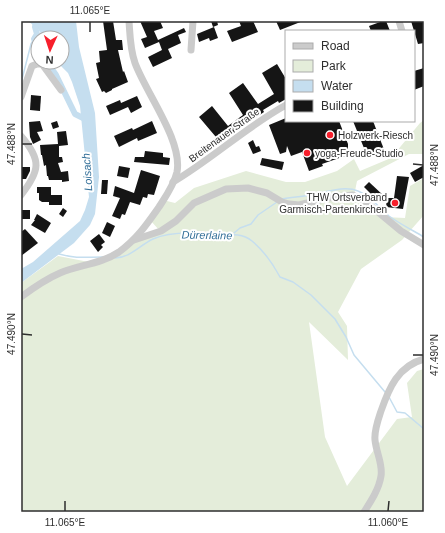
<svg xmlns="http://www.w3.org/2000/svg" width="445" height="533" viewBox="0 0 445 533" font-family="Arial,sans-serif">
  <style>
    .green { fill: #e4edda }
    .water { fill: #c5deef }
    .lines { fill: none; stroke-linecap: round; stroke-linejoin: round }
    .stream { stroke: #c5deef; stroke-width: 1.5 }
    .canal { stroke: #c5deef; stroke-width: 6 }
    .building { fill: #151515 }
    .minor { stroke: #cbcbcb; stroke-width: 7 }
    .ticks { fill: none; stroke: #2e2e2e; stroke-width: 1.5 }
    .poi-dot { fill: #f71f2c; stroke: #fff; stroke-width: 1.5 }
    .labels { text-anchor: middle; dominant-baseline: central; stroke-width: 4; stroke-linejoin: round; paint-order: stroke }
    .street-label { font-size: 10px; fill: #2e2e2e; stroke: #fff }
    .poi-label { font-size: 10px; fill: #2e2e2e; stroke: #fff; text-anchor: start }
    .water-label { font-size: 11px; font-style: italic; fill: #347099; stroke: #fff }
    .neatline { fill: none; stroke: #2e2e2e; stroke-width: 1.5 }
    .ticks-label { font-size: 10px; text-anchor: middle; fill: #2e2e2e }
  </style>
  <rect width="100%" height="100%" fill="#fff"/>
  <path class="green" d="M424 120V155L423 154H409L357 181 354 196 384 217 405 218 410 186 424 178V215L402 240 361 269 338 312 347 326 348 360 309 322 325 437 347 486 397 419 412 417 407 383 417 371 424 369V512H21V283L58 256 94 263 134 240 160 231 150 220 163 200 175 203 194 188 246 171 286 182H305L337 171 354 159 360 171 391 158 420 123Z"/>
  <path class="water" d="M28 21H76L79 47 95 113 99 177 95 214 90 225 74 243 21 283V269L33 262 80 221 85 210 89 197 80 106 72 82 68 73 57 62H62V38H44L38 29Z"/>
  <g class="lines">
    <g class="stream">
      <path d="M21 83 31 44 34 39"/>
      <path d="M282 199C291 197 300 197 310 195 324 193 344 185 358 191 371 196 379 208 389 216 400 224 412 230 424 237"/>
      <path d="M234 233 240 228 251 224 258 215 277 202"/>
      <path d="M59 254C78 259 85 257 103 257"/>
      <path d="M115 258C130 258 140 245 153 239 164 234 176 233 189 233 197 233 205 236 213 236 226 236 240 231 252 241 263 250 273 264 280 277L293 282 311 295 335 319 346 337 354 355 385 392"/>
      <path d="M389 397 397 412 405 413 424 429"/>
    </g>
    <g class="canal">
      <path d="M36 21 35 27 37 34 34 39 38 47"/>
      <path d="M47 62 56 75 75 114 83 118"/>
    </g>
  </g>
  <g class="building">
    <path d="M103 21H113L116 40H122L123 50H118L123 72 124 71 128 82 112 89V90L106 93 104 91 102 92 96 79 99 78 96 63 100 62 99 51 107 50Z"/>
    <path d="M140 21H160L163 28 154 31 158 40 184 28 186 32 178 35 181 43 168 49 172 58 153 67 148 57 162 50 159 42 145 48 141 39 147 37Z"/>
    <path d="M211 21H217L218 25 213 27Z"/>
    <path d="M239 21H253L258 32 232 42 227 31 241 26Z"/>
    <path d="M276 21H303L280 30Z"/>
    <path d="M383 21H386L390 31H371L369 26Z"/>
    <path d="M411 21H424V43L418 44Z"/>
    <path d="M214 27 218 38 210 41 209 38 199 42 197 34Z"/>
    <path d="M277 64 286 79V99L279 103 278 101 263 110 264 112 249 122 248 121 234 131 235 132 221 143 199 117 212 106 228 126 243 115 229 93 243 83 258 104 274 94 262 73Z"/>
    <path d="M424 68V86L414 90V71Z"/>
    <path d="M31 95 41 96 40 111 30 110Z"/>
    <path d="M137 96 142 107 131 113 128 107 110 115 106 106 120 100 121 103Z"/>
    <path d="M286 118V121H339L348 144V149L345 156 322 164 323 166 309 171 302 152 291 156 287 146 286 152 280 154 269 125Z"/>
    <path d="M40 121 43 131 37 132 41 140 33 144 30 137 29 122Z"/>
    <path d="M57 121 59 127 53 129 51 123Z"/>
    <path d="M152 121 157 133 138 141 137 138 119 147 114 136 132 128 133 130Z"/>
    <path d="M353 121H373L385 152 368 158Z"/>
    <path d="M66 131 68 145 59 146V157H62L63 162 58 163 61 172 68 171 69 181 62 182V180H49L48 176H47L46 165 44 166 42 155H41L40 145 58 144 57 132Z"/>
    <path d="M253 140 256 147 259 146 261 151 253 154 248 143Z"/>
    <path d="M145 151 163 153V157L170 158 169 165 134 162 135 157H144Z"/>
    <path d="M262 158 284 162 282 170 260 165Z"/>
    <path d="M424 165V177L415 182 410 173Z"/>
    <path d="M119 166 130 168 128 178 117 176Z"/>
    <path d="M21 167H30V171L26 179H21Z"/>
    <path d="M141 170 160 176 154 195 148 194 147 198 143 197 140 205 130 202 125 215 122 214 120 219 112 216 120 198 113 196 115 186 134 193Z"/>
    <path d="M397 176 409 177 403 209 386 207 387 198H394Z"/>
    <path d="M102 180H108L107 194H101Z"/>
    <path d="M369 182 384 196 378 201 364 187Z"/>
    <path d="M37 187H51V195H62V205H49V202H42L39 200V193H37Z"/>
    <path d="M63 208 67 211 63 217 59 214Z"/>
    <rect x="21" y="210" width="9" height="9"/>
    <path d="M37 214 51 223 45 233 31 225 35 220H34Z"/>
    <path d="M107 222 115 226 110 237 102 233Z"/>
    <path d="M25 229 38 243 21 256V232Z"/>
    <path d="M99 234 105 242 101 245 103 247 98 252 90 241Z"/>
  </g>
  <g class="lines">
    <g class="minor">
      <path d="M399 21 402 31"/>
      <path d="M191 50 193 21"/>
      <path d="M21 97 32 66 37 64H42L61 90"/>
      <path d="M21 136C42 160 40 171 21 195"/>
      <path d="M173 182C212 159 246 127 286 105"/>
      <path d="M134 240 161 231 176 221 194 203 226 189 248 188 267 193 282 202 289 204 299 205 328 198 353 195 366 202 401 231 424 245"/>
      <path d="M21 297C33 288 46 279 60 273 79 265 101 264 119 252 137 239 147 224 159 207 166 196 174 185 177 172 183 141 146 93 135 63 130 49 130 35 129 21"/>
      <path d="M364 512C371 501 379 489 381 476 383 464 376 452 375 440 374 431 378 420 381 411 389 388 398 366 424 359"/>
    </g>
  </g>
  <path class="ticks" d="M90 32V22M22 144H32M413 164 423 165M22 334 32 335M413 355H423M65 511V501M388 511 389 501"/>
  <g class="poi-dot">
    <circle cx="330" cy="135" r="4"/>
    <circle cx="307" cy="153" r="4"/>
    <circle cx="395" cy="203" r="4"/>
  </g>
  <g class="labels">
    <g class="street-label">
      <text transform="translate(224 135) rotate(-36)">Breitenauer Straße</text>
    </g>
    <g class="poi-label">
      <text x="338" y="135">Holzwerk-Riesch</text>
      <text x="315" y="153">yoga-Freude-Studio</text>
      <text x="387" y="197" text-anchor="end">THW Ortsverband<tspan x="387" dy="12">Garmisch-Partenkirchen</tspan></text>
    </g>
    <g class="water-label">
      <text transform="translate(87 172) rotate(-94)">Loisach</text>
      <text transform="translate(207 235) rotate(1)">Dürerlaine</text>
    </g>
  </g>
  <rect width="445" height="533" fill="none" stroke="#ffffff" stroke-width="44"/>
  <rect x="285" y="30" width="130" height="92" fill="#ffffff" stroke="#ababab"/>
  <rect x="293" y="43" width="20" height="6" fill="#cbcbcb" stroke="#ababab"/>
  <text x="321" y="50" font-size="12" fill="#2e2e2e">Road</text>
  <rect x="293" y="60" width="20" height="12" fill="#e4edda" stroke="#ababab"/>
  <text x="321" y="70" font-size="12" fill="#2e2e2e">Park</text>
  <rect x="293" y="80" width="20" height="12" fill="#c5deef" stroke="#ababab"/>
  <text x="321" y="90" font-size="12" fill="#2e2e2e">Water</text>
  <rect x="293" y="100" width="20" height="12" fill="#151515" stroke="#ababab"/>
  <text x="321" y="110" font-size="12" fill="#2e2e2e">Building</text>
  <g transform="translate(50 50) rotate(183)"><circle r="19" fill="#ffffff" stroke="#ababab"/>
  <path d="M0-3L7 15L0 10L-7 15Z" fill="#f71f2c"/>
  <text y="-6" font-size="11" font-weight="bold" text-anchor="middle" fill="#2e2e2e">N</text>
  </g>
  <rect x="22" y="22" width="401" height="489" class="neatline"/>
  <g class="ticks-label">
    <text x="90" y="14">11.065°E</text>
    <text transform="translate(11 144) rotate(-90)" y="4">47.488°N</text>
    <text transform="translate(434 165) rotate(-90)" y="4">47.488°N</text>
    <text transform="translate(11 334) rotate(-90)" y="4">47.490°N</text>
    <text transform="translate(434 355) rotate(-90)" y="4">47.490°N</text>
    <text x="65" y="526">11.065°E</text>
    <text x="388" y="526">11.060°E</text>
  </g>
</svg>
